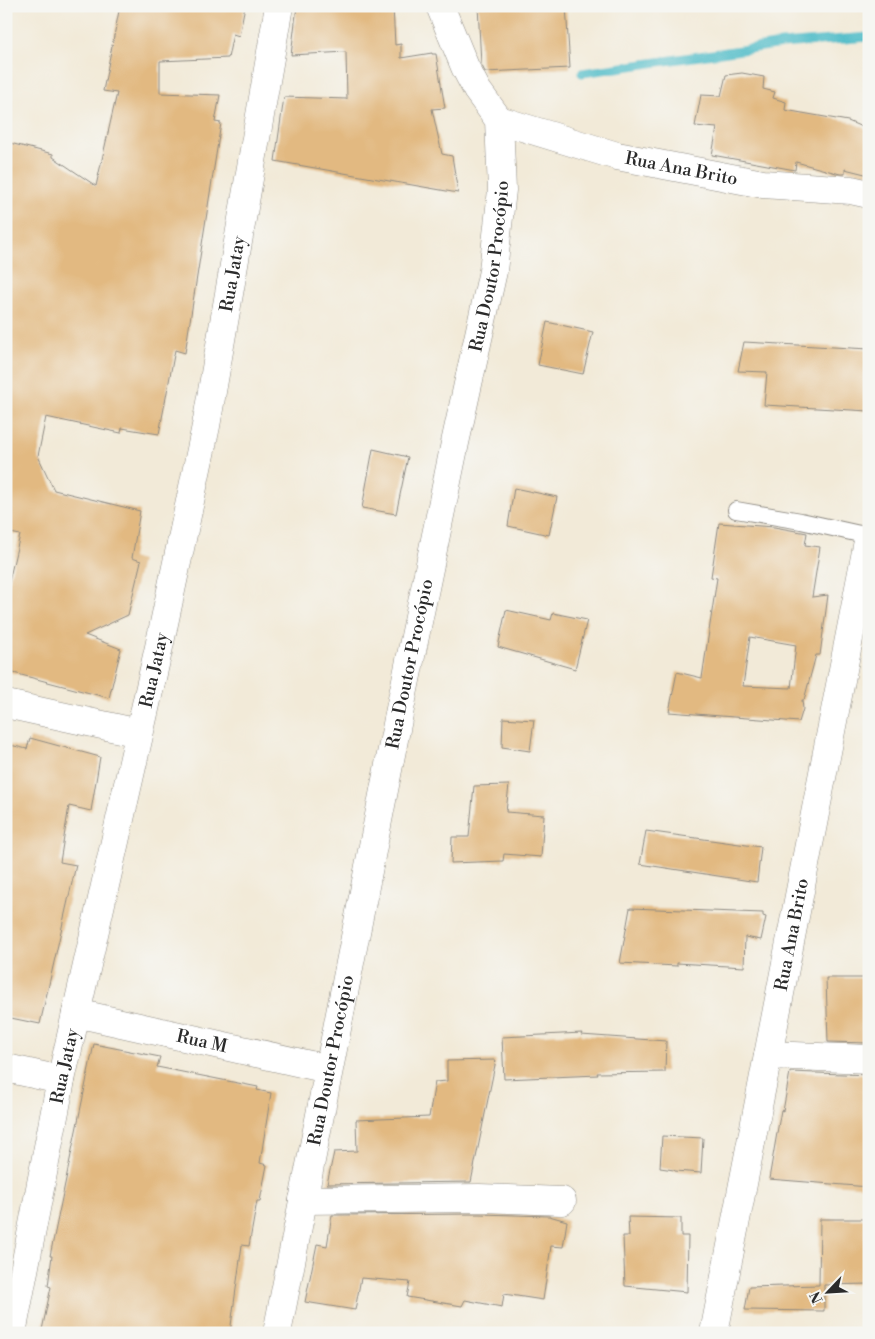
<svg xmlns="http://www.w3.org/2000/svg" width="875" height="1339" viewBox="0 0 875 1339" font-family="'Libre Bodoni',serif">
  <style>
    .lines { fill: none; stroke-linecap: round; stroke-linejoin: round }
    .stream { stroke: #4fbcc8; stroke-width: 9 }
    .building { fill: #e2b981; fill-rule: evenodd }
    .service-casing { stroke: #8e8a82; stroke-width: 18 }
    .minor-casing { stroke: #8e8a82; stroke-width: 29 }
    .service { stroke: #fff; stroke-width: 16 }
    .minor { stroke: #fff; stroke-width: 28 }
    .labels { text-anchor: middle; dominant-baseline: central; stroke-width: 4; stroke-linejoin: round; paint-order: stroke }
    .street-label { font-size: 18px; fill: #2b2b2b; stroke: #f6f6f2 }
  </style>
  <rect width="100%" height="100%" fill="#f6f6f2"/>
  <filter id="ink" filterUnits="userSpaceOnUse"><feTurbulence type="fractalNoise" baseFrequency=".02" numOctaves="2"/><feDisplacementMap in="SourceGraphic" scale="10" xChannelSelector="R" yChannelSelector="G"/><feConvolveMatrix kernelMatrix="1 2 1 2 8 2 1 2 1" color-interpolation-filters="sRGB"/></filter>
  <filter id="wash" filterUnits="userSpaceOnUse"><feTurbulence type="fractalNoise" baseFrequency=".0096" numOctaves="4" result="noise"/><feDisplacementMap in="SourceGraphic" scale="20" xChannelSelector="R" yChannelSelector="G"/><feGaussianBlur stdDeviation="1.12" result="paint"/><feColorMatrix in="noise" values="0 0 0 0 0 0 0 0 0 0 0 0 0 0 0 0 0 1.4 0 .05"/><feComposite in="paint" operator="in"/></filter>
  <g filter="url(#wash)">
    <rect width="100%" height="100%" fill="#f2ead8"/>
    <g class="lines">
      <path class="stream" d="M582 73 782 44 869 37"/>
    </g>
    <g id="blocks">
      <g class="building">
        <path d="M120 6H245L239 36 233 34 228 58 160 61V93L220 95 215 122 221 123 185 353 175 350 159 434 122 428 121 433 46 417 38 456 54 490 140 511 132 558 141 561 128 615 85 635 121 649 109 698 6 671V594L20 535 6 532V142L53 154V157L96 186 117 93 103 91Z"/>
        <path d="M297 6H393L395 45 401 44V58L432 53V54H436L445 108 432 109 442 154 452 156 458 193 275 161 284 97 347 99 346 52 291 55Z"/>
        <path d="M478 6H566L570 68 485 72 481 64Z"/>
        <path d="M742 73 764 77 763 89 775 92 773 98 786 102 785 110 848 121 869 130V175L845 169V174H840L796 162 795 170 712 155 717 128 695 126 701 95 721 96 726 75Z"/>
        <path d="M547 322 593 332 583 374 538 365Z"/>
        <path d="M744 342 869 349V411L764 405 767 372 738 371Z"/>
        <path d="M373 449 408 457 396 514 362 508Z"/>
        <path d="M514 488 557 497 549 535 508 526Z"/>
        <path d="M719 523 774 527 807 533 805 545 820 547 812 597 828 595 820 655H816L804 700H802L803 709 799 722 669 712 677 672 702 678 717 578 711 577ZM750 637 796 645 791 688 743 686Z"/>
        <path d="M506 610 551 620 553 613 587 620 575 669 498 647Z"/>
        <path d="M503 718 534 720 530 751 502 747Z"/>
        <path d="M30 738 100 757 91 811 69 806 60 862 76 865 40 1024 6 1017V744L27 749Z"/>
        <path d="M509 785 506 812 544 815 541 857 504 854 503 861 451 863 452 837H469L474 786Z"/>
        <path d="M646 831 761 847 757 882 640 864Z"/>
        <path d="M630 908 763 913V916L766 917 761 940 745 937 744 967 677 963V966L620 963Z"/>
        <path d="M826 978H869V1043L828 1042Z"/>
        <path d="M582 1033 581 1035 666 1041 665 1072 597 1073 598 1075 504 1079 502 1037Z"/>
        <path d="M94 1044 160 1057 157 1067 258 1087 257 1090 271 1093 260 1163 267 1165 260 1201H257L249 1246 242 1245 230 1333H58L42 1330 51 1287 48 1286 52 1256H50Z"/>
        <path d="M496 1060 471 1182 327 1184 334 1152 357 1151 356 1120 429 1117 435 1082 447 1081V1061Z"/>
        <path d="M790 1072 869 1075V1187L769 1179 781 1110 783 1111Z"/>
        <path d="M662 1136 703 1138 701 1173 675 1171 674 1170 660 1168Z"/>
        <path d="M479 1214 549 1216 567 1221 563 1247 551 1246 543 1300 504 1294 502 1307 465 1300 462 1306 407 1297 410 1282 361 1278 355 1310 305 1302 317 1244 327 1246 332 1215Z"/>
        <path d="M628 1217 681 1218V1236H688L687 1292 625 1286 623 1236H629Z"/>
        <path d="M820 1219H869V1284L824 1285V1311L745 1310 749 1287 819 1285Z"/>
      </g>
    </g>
  </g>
  <g filter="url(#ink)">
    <use href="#blocks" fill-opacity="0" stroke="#8e8a82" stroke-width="1"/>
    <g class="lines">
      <defs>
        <path id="service" d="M736 510 801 521 869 536"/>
        <g id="minor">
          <path id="s1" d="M499 120 617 156 763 184 851 190 869 194"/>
          <path d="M6 704 139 733"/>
          <path id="s2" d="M76 1013 328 1069"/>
          <path d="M768 1055 869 1059"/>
          <path d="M6 1068 61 1080"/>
          <path d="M303 1200 479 1198 562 1201"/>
          <path id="s3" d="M12 1333 61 1080 159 647 206 426 279 6"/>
          <path id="s4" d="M277 1333 400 709 455 443 493 271 502 190 499 120 477 90 465 67 440 6"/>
          <path id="s5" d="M714 1333 869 536"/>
        </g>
      </defs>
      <use href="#service" class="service-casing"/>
      <use href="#minor" class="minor-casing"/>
      <use href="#service" class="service"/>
      <use href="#minor" class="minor"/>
    </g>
  </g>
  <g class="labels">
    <g class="street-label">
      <text stroke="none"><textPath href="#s1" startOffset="189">Rua Ana Brito</textPath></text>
      <text stroke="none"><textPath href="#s4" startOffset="1088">Rua Doutor Procópio</textPath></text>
      <text stroke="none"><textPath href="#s3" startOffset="1082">Rua Jatay</textPath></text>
      <text stroke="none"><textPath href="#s4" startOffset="682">Rua Doutor Procópio</textPath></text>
      <text stroke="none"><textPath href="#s3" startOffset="678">Rua Jatay</textPath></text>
      <text stroke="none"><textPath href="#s5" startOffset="406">Rua Ana Brito</textPath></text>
      <text stroke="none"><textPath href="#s2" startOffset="129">Rua M</textPath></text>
      <text stroke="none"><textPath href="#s4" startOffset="278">Rua Doutor Procópio</textPath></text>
      <text stroke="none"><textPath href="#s3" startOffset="272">Rua Jatay</textPath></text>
    </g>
  </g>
  <rect width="875" height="1339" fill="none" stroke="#f6f6f2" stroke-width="25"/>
  <g transform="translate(828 1292) rotate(245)" stroke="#f6f6f2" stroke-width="4" paint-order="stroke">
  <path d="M0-4L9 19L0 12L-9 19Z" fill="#2b2b2b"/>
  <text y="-8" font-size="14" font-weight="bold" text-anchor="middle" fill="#2b2b2b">N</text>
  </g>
</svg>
